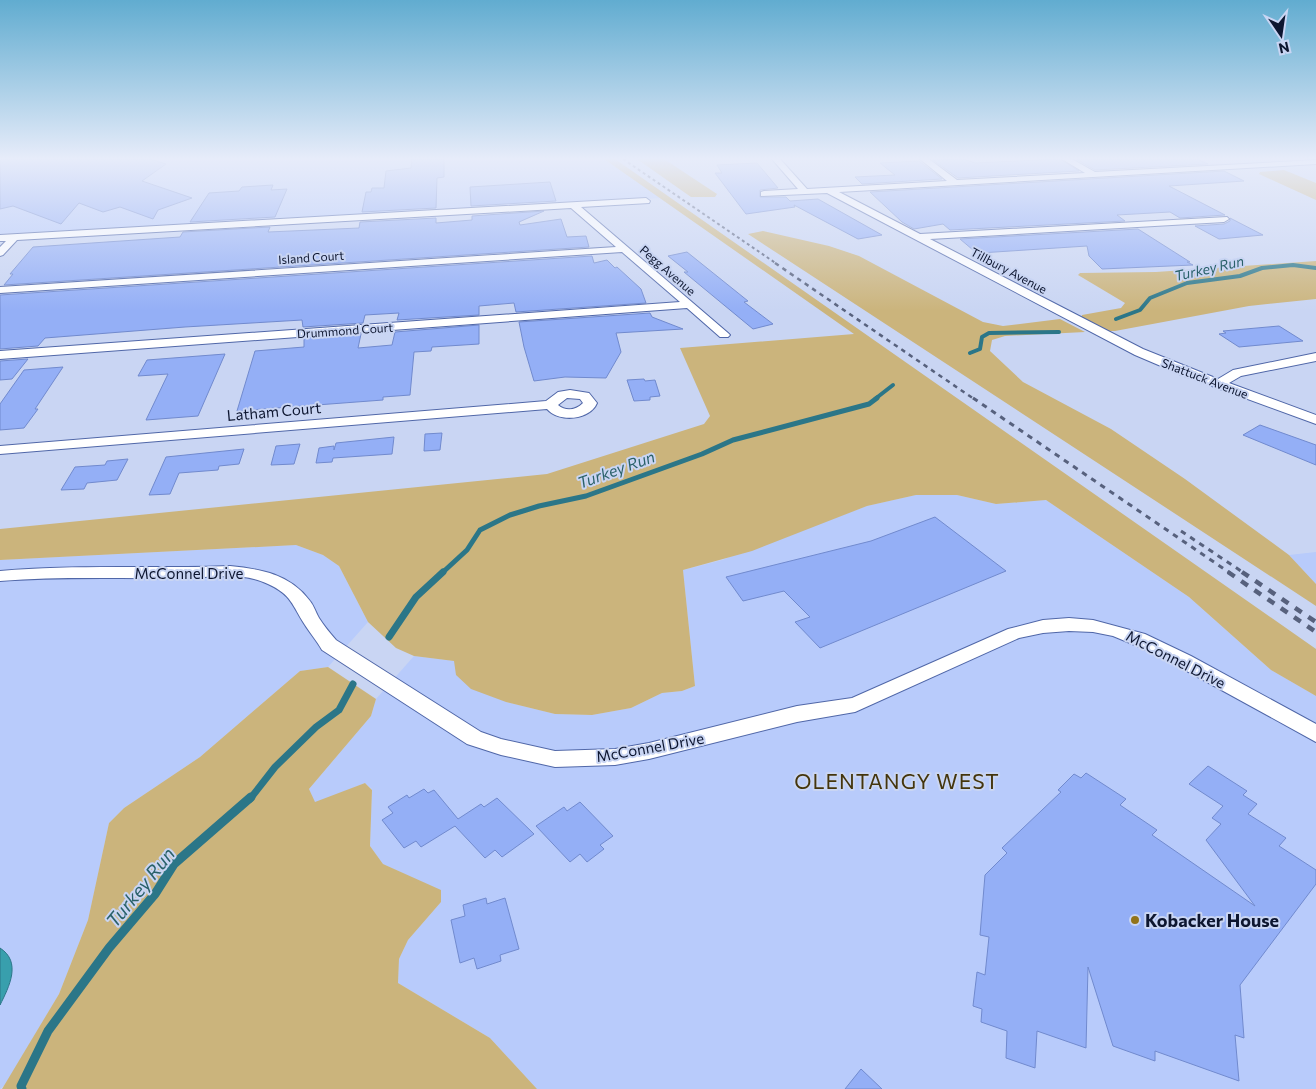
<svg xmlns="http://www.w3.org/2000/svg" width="1316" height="1089" viewBox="0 0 1316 1089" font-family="Commissioner,sans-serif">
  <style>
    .built { fill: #b8cbfb }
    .green { fill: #cbb47c }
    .water { fill: #389fad; stroke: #2b7688 }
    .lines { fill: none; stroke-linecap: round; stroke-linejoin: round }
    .stream-far3 { stroke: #2b7688; stroke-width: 4 }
    .stream-far2 { stroke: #2b7688; stroke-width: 5 }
    .stream-far1 { stroke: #2b7688; stroke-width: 7 }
    .stream { stroke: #2b7688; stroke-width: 9 }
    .building { fill: #94aff6; stroke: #718ace }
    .minor-casing { stroke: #5067a8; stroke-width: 2 }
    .minor { fill: #fff; fill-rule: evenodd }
    .rail-far3 { stroke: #57617d; stroke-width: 2; stroke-dasharray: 3 3; stroke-linecap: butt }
    .rail-far2 { stroke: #57617d; stroke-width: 2.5; stroke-dasharray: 4.5 4.5; stroke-linecap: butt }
    .rail-far1 { stroke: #57617d; stroke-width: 3; stroke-dasharray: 5.5 5.5; stroke-linecap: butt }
    .rail { stroke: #57617d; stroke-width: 4.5; stroke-dasharray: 8 8; stroke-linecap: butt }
    .poi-dot { fill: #927319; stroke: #c9d5f3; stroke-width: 2 }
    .labels { text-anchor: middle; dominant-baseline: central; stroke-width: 4; stroke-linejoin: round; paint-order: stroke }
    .far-street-label { font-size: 12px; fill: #0d1630; stroke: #c9d5f3 }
    .far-water-label { font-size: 14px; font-style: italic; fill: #2a6169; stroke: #c9d5f3 }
    .street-label { font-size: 15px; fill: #0d1630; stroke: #c9d5f3 }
    .water-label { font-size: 16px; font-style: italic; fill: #2a6169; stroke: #c9d5f3 }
    .near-poi-label { font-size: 18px; font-weight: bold; fill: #0d1630; stroke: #c9d5f3; text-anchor: start }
    .near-water-label { font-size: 19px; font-style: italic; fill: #2a6169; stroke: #c9d5f3 }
    .near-quarter-label { font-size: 21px; letter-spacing: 1px; fill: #44350c; stroke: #c9d5f3 }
  </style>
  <rect width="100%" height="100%" fill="#c9d5f3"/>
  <g class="built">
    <path d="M0 159H604L661 198 0 234Z"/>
    <path d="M916 495H957L996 504 1046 500 1189 597 1271 670 1316 696V1089H537L490 1038 398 983 399 959 408 940 441 902V891L383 864 370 846 372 789 365 783 315 803 309 789 371 716 376 699 414 656 454 661 506 702 555 714 592 715 631 708 662 693 682 691 695 686 683 570 722 560 867 506Z"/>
    <path d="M296 545 323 555 339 566 368 622 328 667 300 671 200 757 124 808 109 823 88 920 59 994 5 1085 0 1089V560Z"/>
    <path d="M1316 552V584L1289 555Z"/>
  </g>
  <g class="green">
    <path d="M604 159H615L1316 649V696L1271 670 1189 597 1046 500 996 504 957 495H916L867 506 752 551 683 570 695 686 682 691 662 693 631 708 592 715 555 714 506 702 471 689 456 675 454 661 414 656 396 648 368 622 339 566 323 555 296 545 0 560V529L547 474 704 424 710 416 680 348 854 334Z"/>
    <path d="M637 159H664L717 194 715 197H691Z"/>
    <path d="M1284 170 1316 183V200L1259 174 1260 172Z"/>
    <path d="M763 231 829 246 859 256 983 322 1003 326 1060 319 1085 332 1005 336 992 340 990 351 1023 382 1111 429 1185 479 1289 555 1316 584V606L748 234Z"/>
    <path d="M1316 261V299L1249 306 1115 331H1101L1081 319 1082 315 1121 308 1125 303 1078 275 1080 273 1156 272Z"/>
    <path d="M328 667 376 699 371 716 309 789 315 802 365 783 372 790 370 846 383 864 441 890V902L408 940 399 959 398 983 490 1038 537 1089H2L59 994 88 920 109 823 124 808 200 757 300 671Z"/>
  </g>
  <path class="water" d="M0 948C22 962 9 987 0 1005Z"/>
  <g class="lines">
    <g class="stream-far3">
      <path d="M1116 319 1140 310 1150 298 1187 283 1240 276 1262 268 1293 265 1316 268"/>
      <path d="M970 353 980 349 982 337 989 333 1059 332"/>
      <path d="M875 399 893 385"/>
    </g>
    <path class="stream-far2" d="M442 573 467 550 480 530 510 515 539 506 586 496 702 454 733 440 869 404 877 398"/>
    <g class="stream-far1">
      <path d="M389 637 416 597 443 572"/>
      <path d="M250 799 275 767 316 727 339 710 353 684"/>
    </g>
    <path class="stream" d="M22 1089 21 1086 48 1031 109 948 155 894 174 864 251 797"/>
  </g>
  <g class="building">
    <path d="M0 159H150L166 164 142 181 192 198 158 210 153 219 120 207 103 212 79 203 61 224 13 206 0 209Z"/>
    <path d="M412 159H444V177L437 178 436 208 362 212 366 192H371L372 188H384L386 171 411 168Z"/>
    <path d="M964 159 975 163 1060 159 1079 171 958 178 933 160Z"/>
    <path d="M1076 159H1197L1208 164 1095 170Z"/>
    <path d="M919 161 942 179 862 184 855 177 895 175 880 163Z"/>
    <path d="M757 163 778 188 760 190V197H786L790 201 818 199 882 235 858 239 794 205 795 207 746 214 715 173H722L717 165Z"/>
    <path d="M1224 171 1244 181 1169 186 1225 215 1180 218 1170 212 1117 215 1125 221 950 230 943 224 914 229 902 222 870 192Z"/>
    <path d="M550 182 556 201 471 206 470 187Z"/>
    <path d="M273 185 271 190 287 189 275 217 190 222 209 193 239 191 242 187Z"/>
    <path d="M544 211 519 222 520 225 561 219 567 237 586 236 589 247 4 285 13 274H10L33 247 180 237 183 232 270 227 268 232 359 228 360 222 436 218V223L472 220V216Z"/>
    <path d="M1230 218 1263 235 1219 239 1195 226 1224 224 1230 221Z"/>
    <path d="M1138 229 1190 262H1187L1193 265 1102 269 1089 256 1087 246 980 253 973 250 960 239Z"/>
    <path d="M687 252 748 301 744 302 773 324 753 329 684 272H688L668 256Z"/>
    <path d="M592 256 594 263 607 260 615 268 617 267 641 289 646 303 516 312 514 303 479 306V315L397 320 399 313 365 315 363 323 303 327 302 320 185 327 45 338 38 346 0 349V295Z"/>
    <path d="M650 313 652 317 683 329 616 333 621 352 606 378 565 377 534 381 524 347 519 322Z"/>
    <path d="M479 325V344L432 347 431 351 414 352 410 395 383 397V400L237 411 255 351 304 347V338L361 334 358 348 392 345 395 332Z"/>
    <path d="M1279 326 1303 341 1239 347 1219 334 1226 333 1223 331Z"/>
    <path d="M225 354 198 416 146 420 168 374 138 376 147 360Z"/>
    <path d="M28 359 12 379 0 380V361Z"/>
    <path d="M63 367 35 409H38L24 428 0 430V404L24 370Z"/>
    <path d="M644 379 645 381 655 380 660 396 650 397V400L634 401 627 380Z"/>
    <path d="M1260 425 1316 445V465L1243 435Z"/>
    <path d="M442 433 440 450 424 451 425 434Z"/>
    <path d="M394 437 392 454 333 458 332 462 316 463 319 448 334 446V450L336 443Z"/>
    <path d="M300 444 294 464 271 465 276 446Z"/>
    <path d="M244 449 239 464 219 466 218 470 179 473 170 494 149 495 166 457Z"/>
    <path d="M128 459 117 480 87 483 84 489 61 490 75 467 105 465 107 461Z"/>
    <path d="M935 517 1006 571 820 648 795 622 810 617 784 591 743 601 726 577 871 541Z"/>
    <path d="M1208 766 1247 791 1243 795 1257 804 1248 814 1286 838 1279 846 1316 870V884L1240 985 1244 1038 1235 1035 1239 1081 1155 1051V1061L1113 1046 1088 967 1086 1048 1037 1031 1035 1068 1006 1058 1007 1031 981 1022 982 1009 973 1006 977 972 985 975 989 937 980 935 985 875 1007 853 1002 848 1061 792 1058 790 1074 774 1081 778 1086 773 1126 799 1120 805 1157 830 1152 835 1255 906 1206 840 1221 824 1212 818 1223 806 1189 784Z"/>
    <path d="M424 789 428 793 434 790 458 819 481 804 484 807 497 798 534 834 502 857 495 850 485 858 455 826 421 847 416 841 404 848 382 820 393 813 388 807 407 795 409 798Z"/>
    <path d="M580 802 613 836 600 845 604 849 587 862 580 854 570 862 536 826 564 807 567 811Z"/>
    <path d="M486 898 487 904 505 898 519 949 500 955 501 961 477 969 474 958 460 963 451 920 465 916 463 905Z"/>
    <path d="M861 1069 882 1089H845Z"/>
  </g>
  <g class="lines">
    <defs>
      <g id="minor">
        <path d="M772 159H780L807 189 947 181 920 159H929L957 180 1085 173 1062 159H1072L1095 172 1316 160V164L839 192 920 234 1227 217 1229 219 1224 222 930 239 1143 349 1218 379 1233 370 1316 353V361L1241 376 1229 383 1316 415V424L1182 375 1135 355 827 193 761 196V192L764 191 798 189Z"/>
        <path d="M646 198 650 201 649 203 581 207 728 333 730 335 728 337H720L687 308 0 359V351L680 302 622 252 0 293V287L616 247 571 208 17 240 3 255 0 256V247L6 241H0V235Z"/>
        <path d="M570 390 589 393 597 403C590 420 559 423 547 409L0 454V446L546 401 558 392ZM567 398 580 399 583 403C576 410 566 412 558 405Z"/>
        <path d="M230 566C261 569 290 574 310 601 314 606 316 613 319 618 324 626 330 633 336 640L481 732 501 739 555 751 615 749 649 743 797 706 852 698 1008 629 1043 620 1069 618 1093 620 1145 634 1191 656 1316 724V742L1154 653 1113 636 1093 632 1069 631 1043 633 1019 638 855 712 797 722 649 759 615 765 555 767 501 755 467 744 322 650C317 641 310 633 305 625 292 605 292 595 268 584 242 571 210 578 182 578 121 579 61 576 0 581V571C77 564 153 569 230 566Z"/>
      </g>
    </defs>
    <use href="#minor" class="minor-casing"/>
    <use href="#minor" class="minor"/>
    <path class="rail-far3" d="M623 159 777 264"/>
    <path class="rail-far2" d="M775 263 974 399"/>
    <g class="rail-far1">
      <path d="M973 398 1230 573"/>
      <path d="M1181 531 1244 573"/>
    </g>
    <g class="rail">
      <path d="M1228 572 1316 632"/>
      <path d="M1242 572 1316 622"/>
    </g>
  </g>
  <linearGradient id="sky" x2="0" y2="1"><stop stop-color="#61acd0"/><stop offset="0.51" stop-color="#e7ecfa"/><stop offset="1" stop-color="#e7ecfa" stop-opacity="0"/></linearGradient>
  <rect width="1316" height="311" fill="url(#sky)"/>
  <circle class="poi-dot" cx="1135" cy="920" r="5"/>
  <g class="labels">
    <g class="far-street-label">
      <text transform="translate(311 257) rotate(-4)">Island Court</text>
      <text transform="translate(668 270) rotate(41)">Pegg Avenue</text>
      <text transform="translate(1009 270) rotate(28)">Tillbury Avenue</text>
      <text transform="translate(345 330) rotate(-4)">Drummond Court</text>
      <text transform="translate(1205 378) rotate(21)">Shattuck Avenue</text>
    </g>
    <g class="far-water-label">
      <text transform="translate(1209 268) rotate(-13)">Turkey Run</text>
    </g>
    <g class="street-label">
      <text transform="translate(274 411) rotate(-5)">Latham Court</text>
      <text x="189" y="573">McConnel Drive</text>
      <text transform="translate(1176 659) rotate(27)">McConnel Drive</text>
      <text transform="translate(650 747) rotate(-10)">McConnel Drive</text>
    </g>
    <g class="water-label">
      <text transform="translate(616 469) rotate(-20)">Turkey Run</text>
    </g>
    <g class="near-poi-label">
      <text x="1145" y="920">Kobacker House</text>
    </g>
    <g class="near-water-label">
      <text transform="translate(140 887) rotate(-51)">Turkey Run</text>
    </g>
    <g class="near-quarter-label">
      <text x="897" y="780">OLENTANGY WEST</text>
    </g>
  </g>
  <g transform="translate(1281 35) rotate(167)" stroke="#c9d5f3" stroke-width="4" paint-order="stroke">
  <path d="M0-4L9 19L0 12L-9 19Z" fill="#0d1630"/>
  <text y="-8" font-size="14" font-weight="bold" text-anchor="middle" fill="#0d1630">N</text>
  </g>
</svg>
